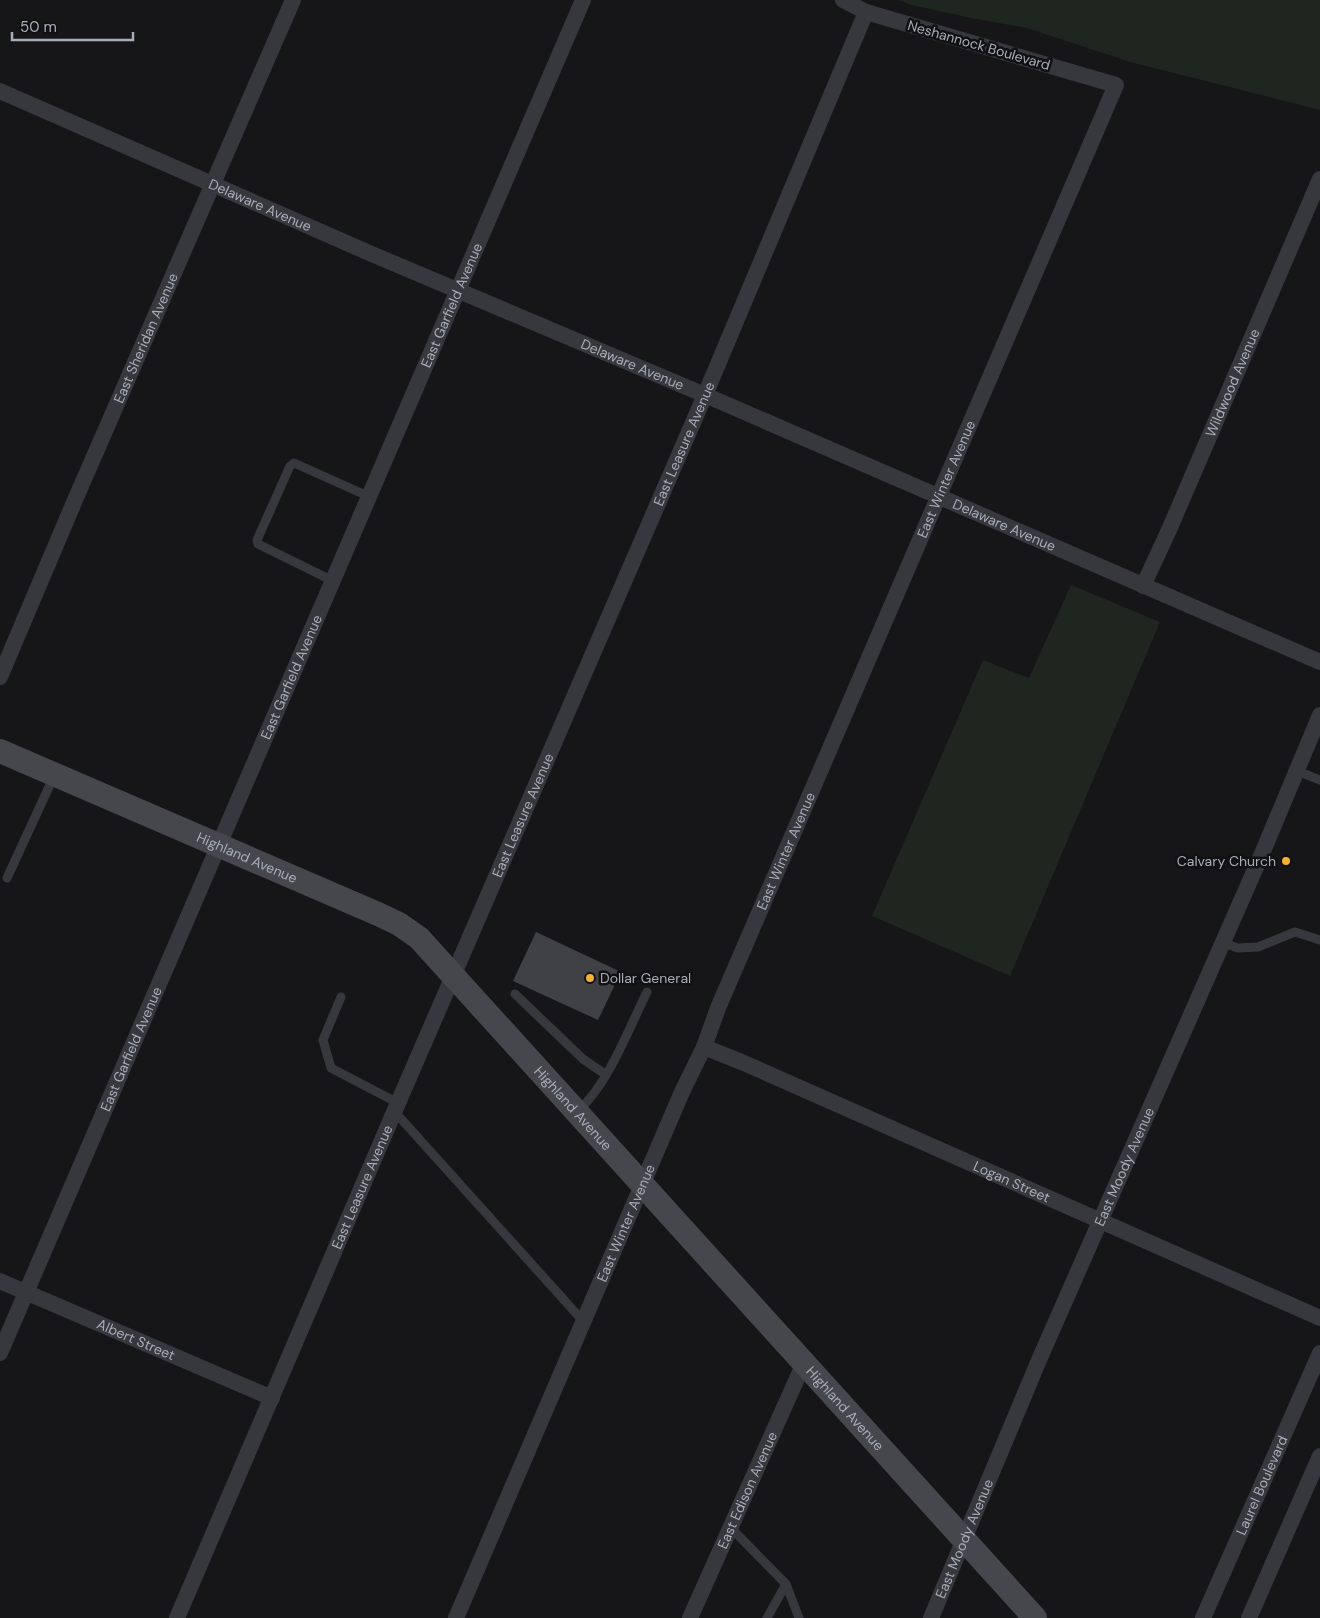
<svg xmlns="http://www.w3.org/2000/svg" width="1320" height="1618" viewBox="0 0 1320 1618" font-family="'DM Sans',sans-serif">
  <style>
    .green { fill: #1e261f }
    .building { fill: #404145 }
    .lines { fill: none; stroke-linecap: round; stroke-linejoin: round }
    .lane { stroke: #37383d; stroke-width: 9 }
    .street { stroke: #37383d; stroke-width: 16 }
    .secondary { stroke: #45474d; stroke-width: 24 }
    .poi-dot { fill: #f2b134; stroke: #111113; stroke-width: 2 }
    .labels { text-anchor: middle; dominant-baseline: central; stroke-width: 5; stroke-linejoin: round; paint-order: stroke }
    .street-label { font-size: 14px; fill: #a8adb8; stroke: #111113 }
    .poi-label { font-size: 14px; fill: #a8adb8; stroke: #111113; text-anchor: end }
  </style>
  <rect width="100%" height="100%" fill="#161618"/>
  <g class="green">
    <path d="M898 0H1320V110L1130 62 1027 28 971 18 911 5Z"/>
    <path d="M1071 585 1160 622 1010 976 872 916 983 660 1029 678Z"/>
  </g>
  <path class="building" d="M536 932 621 972 598 1020 513 981Z"/>
  <g class="lines">
    <g class="lane">
      <path d="M333 581 258 544 257 540 290 466 294 463 370 497"/>
      <path d="M1297 771 1320 780"/>
      <path d="M7 878 54 776"/>
      <path d="M1223 943 1238 948 1258 947 1295 932 1320 940"/>
      <path d="M515 994 583 1059 606 1075"/>
      <path d="M341 997 323 1040 331 1068 398 1103"/>
      <path d="M394 1111 583 1321"/>
      <path d="M578 1111C609 1083 628 1030 647 992"/>
      <path d="M730 1527 786 1584 799 1618"/>
      <path d="M767 1618 786 1584"/>
    </g>
    <g class="street">
      <path id="s1" d="M0 91 374 255 705 395 1320 662"/>
      <path id="s2" d="M1143 586 1169 530 1320 179"/>
      <path id="s3" d="M0 677 75 500 293 0"/>
      <path id="s4" d="M704 1047 744 1063 1320 1318"/>
      <path id="s5" d="M0 1281 272 1398"/>
      <path id="s6" d="M0 1353 583 0"/>
      <path id="s7" d="M177 1618 398 1103 705 395 866 12"/>
      <path id="s8" d="M456 1618 682 1092 704 1047 718 1008 1116 85 866 12 843 0"/>
      <path id="s9" d="M690 1618 804 1363"/>
      <path id="s10" d="M931 1618 1039 1360 1264 849 1320 715"/>
      <path id="s11" d="M1203 1618 1320 1353"/>
      <path d="M1249 1618 1320 1456"/>
    </g>
    <path class="secondary" id="s12" d="M0 751 378 914 399 924 419 938 1035 1618"/>
  </g>
  <g class="poi-dot">
    <circle cx="1286" cy="861" r="5"/>
    <circle cx="590" cy="978" r="5"/>
  </g>
  <g class="labels">
    <g class="street-label">
      <text transform="translate(979 45) rotate(16)">Neshannock Boulevard</text>
      <text stroke="none"><textPath href="#s1" startOffset="284">Delaware Avenue</textPath></text>
      <text stroke="none"><textPath href="#s6" startOffset="1141">East Garfield Avenue</textPath></text>
      <text stroke="none"><textPath href="#s3" startOffset="369">East Sheridan Avenue</textPath></text>
      <text stroke="none"><textPath href="#s1" startOffset="689">Delaware Avenue</textPath></text>
      <text stroke="none"><textPath href="#s2" startOffset="222">Wildwood Avenue</textPath></text>
      <text stroke="none"><textPath href="#s7" startOffset="1279">East Leasure Avenue</textPath></text>
      <text stroke="none"><textPath href="#s8" startOffset="1240">East Winter Avenue</textPath></text>
      <text stroke="none"><textPath href="#s1" startOffset="1094">Delaware Avenue</textPath></text>
      <text stroke="none"><textPath href="#s6" startOffset="736">East Garfield Avenue</textPath></text>
      <text stroke="none"><textPath href="#s7" startOffset="874">East Leasure Avenue</textPath></text>
      <text stroke="none"><textPath href="#s8" startOffset="835">East Winter Avenue</textPath></text>
      <text stroke="none"><textPath href="#s12" startOffset="269">Highland Avenue</textPath></text>
      <text stroke="none"><textPath href="#s6" startOffset="331">East Garfield Avenue</textPath></text>
      <text stroke="none"><textPath href="#s12" startOffset="689">Highland Avenue</textPath></text>
      <text stroke="none"><textPath href="#s10" startOffset="491">East Moody Avenue</textPath></text>
      <text stroke="none"><textPath href="#s4" startOffset="336">Logan Street</textPath></text>
      <text stroke="none"><textPath href="#s7" startOffset="469">East Leasure Avenue</textPath></text>
      <text stroke="none"><textPath href="#s8" startOffset="430">East Winter Avenue</textPath></text>
      <text stroke="none"><textPath href="#s5" startOffset="148">Albert Street</textPath></text>
      <text stroke="none"><textPath href="#s12" startOffset="1094">Highland Avenue</textPath></text>
      <text stroke="none"><textPath href="#s11" startOffset="145">Laurel Boulevard</textPath></text>
      <text stroke="none"><textPath href="#s9" startOffset="140">East Edison Avenue</textPath></text>
      <text stroke="none"><textPath href="#s10" startOffset="86">East Moody Avenue</textPath></text>
    </g>
    <g class="poi-label">
      <text x="1276" y="861">Calvary Church</text>
      <text x="600" y="978" text-anchor="start">Dollar General</text>
    </g>
  </g>
  <path d="M12 32v8h121v-8" fill="none" stroke="#a8adb8" stroke-width="2.5"/>
  <text x="20" y="32" font-size="15" fill="#a8adb8" stroke="#111113" stroke-width="4" paint-order="stroke">50 m</text>
</svg>
